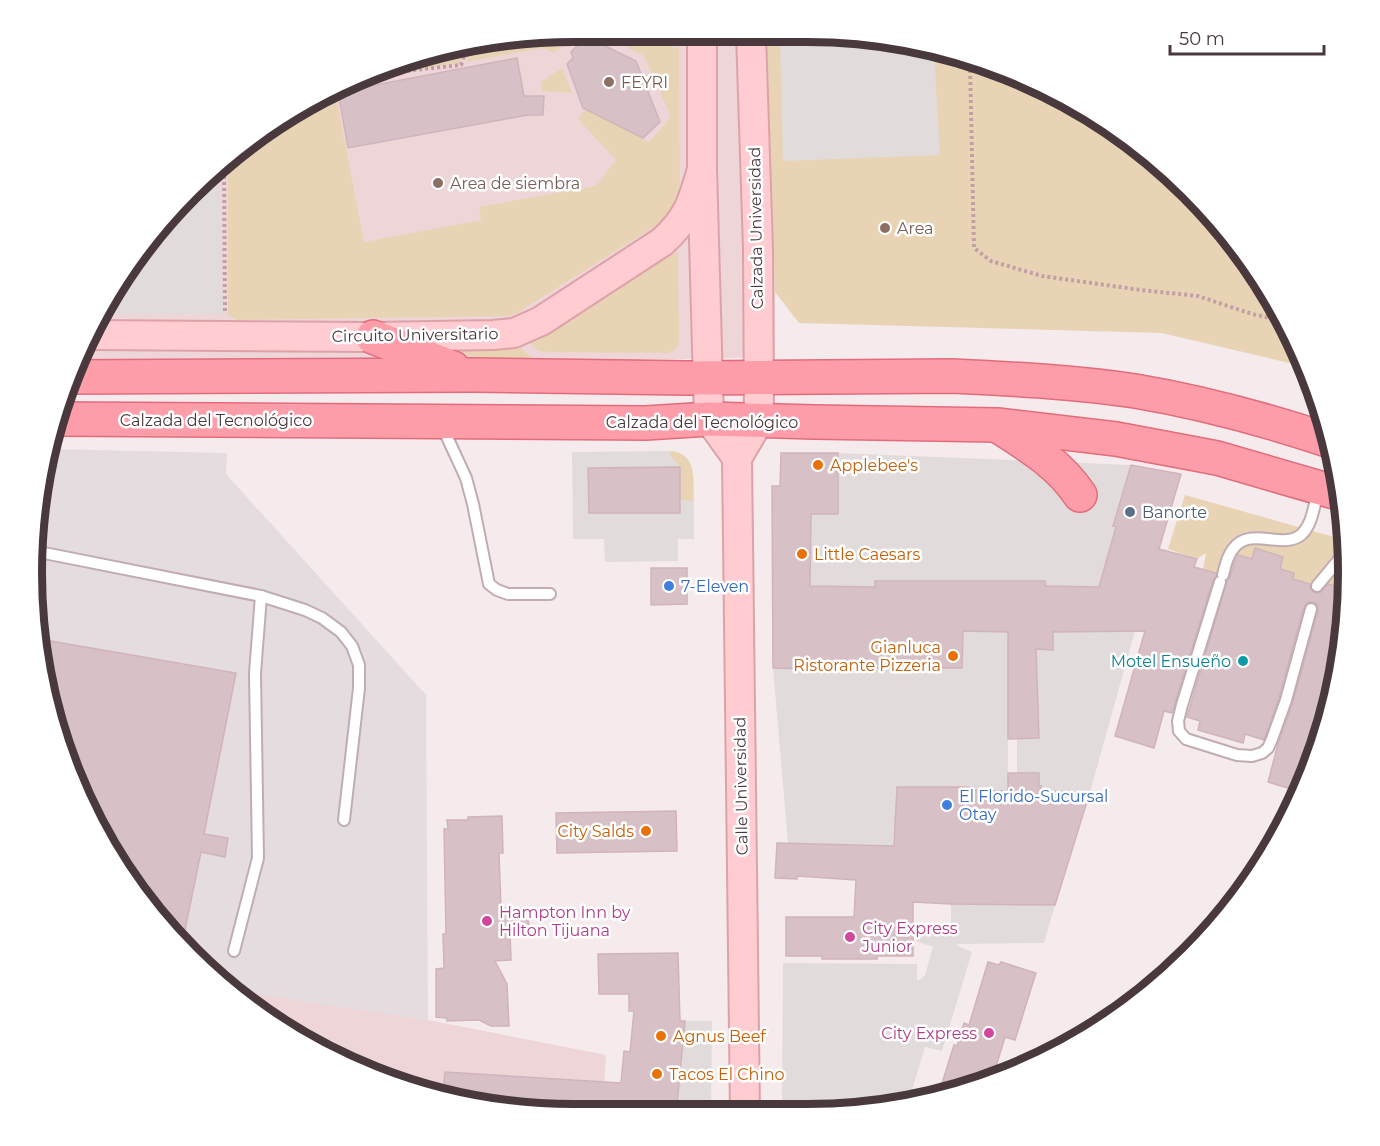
<svg xmlns="http://www.w3.org/2000/svg" width="1380" height="1146" viewBox="0 0 1380 1146" font-family="Montserrat,sans-serif">
  <style>
    .industrial { fill: #e5dcdf }
    .education { fill: #eed5d8 }
    .green { fill: #e8d4b5 }
    .parking { fill: #e1dbdc }
    .building { fill: #d7c0c6; stroke: #d1b4bb; stroke-width: 1.5 }
    .lines { fill: none; stroke-linecap: round; stroke-linejoin: round }
    .lane-casing { stroke: #c1adb1; stroke-width: 14 }
    .secondary-casing { stroke: #dda2a8; stroke-width: 32 }
    .primary-casing { stroke: #e26c7d; stroke-width: 36 }
    .path { stroke: #c29fa6; stroke-width: 4; stroke-dasharray: 3 3; stroke-linecap: butt }
    .lane { stroke: #fff; stroke-width: 10 }
    .secondary { stroke: #feccd1; stroke-width: 28 }
    .primary { stroke: #fc9da9; stroke-width: 33 }
    .education-dot { fill: #8d6e63; stroke: #fff; stroke-width: 2 }
    .food-dot { fill: #e8710a; stroke: #fff; stroke-width: 2 }
    .service-dot { fill: #5c6f8a; stroke: #fff; stroke-width: 2 }
    .shop-dot { fill: #3f7fe0; stroke: #fff; stroke-width: 2 }
    .culture-dot { fill: #0f9aa8; stroke: #fff; stroke-width: 2 }
    .hotel-dot { fill: #d1479c; stroke: #fff; stroke-width: 2 }
    .labels { text-anchor: middle; dominant-baseline: central; stroke-width: 5; stroke-linejoin: round; paint-order: stroke }
    .education-label { font-size: 16px; fill: #785e54; stroke: #fff; text-anchor: start }
    .street-label { font-size: 16px; fill: #49393d; stroke: #fff }
    .food-label { font-size: 16px; fill: #c56008; stroke: #fff; text-anchor: start }
    .service-label { font-size: 16px; fill: #4e5e75; stroke: #fff; text-anchor: start }
    .shop-label { font-size: 16px; fill: #366cbe; stroke: #fff; text-anchor: start }
    .culture-label { font-size: 16px; fill: #0d838f; stroke: #fff; text-anchor: end }
    .hotel-label { font-size: 16px; fill: #b23c85; stroke: #fff; text-anchor: start }
    .rim { fill: none; stroke: #49393d; stroke-width: 8 }
  </style>
  <rect width="100%" height="100%" fill="#f5ebec"/>
  <path class="industrial" d="M50 449 227 453 226 474 426 695 428 1020 247 1002 216 980 143 902 73 781 42 678 33 537Z"/>
  <g class="education">
    <path d="M573 32 877 36 783 161 775 300V357L537 362 78 363 123 272 190 190 303 104 433 50Z"/>
    <path d="M247 993 428 1020 606 1055 602 1114 537 1113 399 1086 303 1042 246 1001Z"/>
  </g>
  <g class="green">
    <path d="M561 33 569 41 554 53 543 48 466 62 471 45Z"/>
    <path d="M767 34 877 36 1046 87 1190 190 1257 272 1307 367 1161 333 799 323 775 292Z"/>
    <path d="M603 35 679 48 680 197 673 211 660 223 519 312 510 316 237 320 228 315V161L303 104 335 90 364 242 481 220 479 207 596 186 616 160 578 119 586 109 649 142 671 117 644 56Z"/>
    <path d="M465 46 459 63 401 73 399 64 433 50Z"/>
    <path d="M562 68 572 93 542 91 541 82Z"/>
    <path d="M678 251 679 344 675 350 670 353 545 352 538 351 530 343Z"/>
    <path d="M519 347 535 360 518 361 433 352 434 349H503Z"/>
    <path d="M669 451C698 452 693 480 694 501H680V467L671 457Z"/>
    <path d="M1185 495 1345 540 1348 573 1347 588 1326 584 1325 588 1293 579 1294 573 1280 569 1283 557 1255 549 1252 559 1234 554 1227 577 1203 570 1206 553 1197 559 1168 549Z"/>
  </g>
  <g class="parking">
    <path d="M780 35 877 36 934 53 940 155 783 161Z"/>
    <path d="M220 167 223 314H102L123 272 190 190Z"/>
    <path d="M669 451 671 457 680 467V500L694 501V539H678V561L605 562 604 539H573L572 452Z"/>
    <path d="M838 453 1131 465 1113 526 1116 527 1099 587 1045 586V581H876L875 587H810L811 544 772 513Z"/>
    <path d="M963 631 1008 632V791L974 790 973 787H897L895 830 900 846 788 843 773 668 808 669V664H874V668H962Z"/>
    <path d="M1135 631 1090 792 1041 791 1039 786V773H1017V738H1039L1036 649 1053 650V632Z"/>
    <path d="M951 904 1055 905 1044 943 959 944 957 946 972 952 942 1051 925 1047 908 1103 911 1104 857 1110 782 1109 783 963 917 964V980L921 979 925 975 933 947 916 941 922 925 938 930 939 925H951Z"/>
    <path d="M685 1021H712L711 1114H683V1111L676 1110Z"/>
  </g>
  <g class="building">
    <path d="M593 40 636 61 660 122 643 138 583 108 567 64 573 58 571 52 581 42 588 45Z"/>
    <path d="M517 58 524 96H544L543 115H528L348 148 338 92Z"/>
    <path d="M781 453H838V514H811L810 586 875 587V581H1045L1046 586 1099 587 1116 527 1113 526 1131 465 1181 474 1159 549 1197 559 1194 567 1216 573V576L1213 580 1172 713 1164 711 1154 748 1115 736 1145 631 1053 632V650L1036 649 1039 738 1008 739V632L963 631 962 668H874V664H808V669L773 668 772 486H780Z"/>
    <path d="M680 467V513H589L588 468Z"/>
    <path d="M1255 548 1283 557 1280 569 1294 573 1293 579 1310 584V589L1315 593H1320L1328 584 1347 589 1338 678 1307 780 1301 792 1268 782 1278 744 1293 702 1318 611V607L1316 603 1309 602 1304 607 1279 698 1264 740 1245 734 1243 743 1198 730 1200 721 1187 717 1227 581 1230 577 1235 561 1238 555 1252 559Z"/>
    <path d="M651 568H687V604L651 605Z"/>
    <path d="M39 639 236 673 204 834 228 838 225 857 201 852 182 944 143 902 73 781 42 678Z"/>
    <path d="M1008 773H1039V786H1041V791L1090 792 1055 905 951 904 913 902V927L890 926 913 933V956H877V959H822V956H786V917H854L856 880 797 876V879L775 878 777 843 894 846 897 787H974V790L1008 791Z"/>
    <path d="M676 811 677 851 557 853 556 813Z"/>
    <path d="M502 816 503 853H499L501 908H528L529 934 510 935 511 960 495 961 507 984 509 1026H491L479 1020 447 1021V1018L436 1017V969L444 968 443 934H446L444 829H448L447 820H468V817Z"/>
    <path d="M678 953 680 1021H685L676 1114 537 1113 443 1095 445 1072 621 1083 624 1051 630 1052 634 1011H629V994H599L598 954Z"/>
    <path d="M988 962 999 965 1001 962 1036 973 1015 1040 1005 1037 992 1080 938 1096 954 1045 957 1046 964 1023 969 1025Z"/>
  </g>
  <g class="lines">
    <defs>
      <g id="lane">
        <path d="M442 426 466 478 473 504 489 584 497 590 508 594H550"/>
        <path d="M34 551 261 596 305 610 322 618 341 632 352 646 359 665V688L344 820"/>
        <path d="M1223 575C1225 567 1227 556 1233 549 1250 525 1284 551 1302 534 1311 525 1313 511 1316 500L1312 492"/>
        <path d="M1220 582 1182 705 1178 721 1179 731 1186 739 1237 755 1252 756 1262 753 1268 748 1272 739 1286 700 1311 609"/>
        <path d="M1317 586 1346 551"/>
        <path d="M234 951 258 858 255 673 261 596"/>
      </g>
      <g id="secondary">
        <path d="M702 33V169L709 419 737 458"/>
        <path d="M92 335 373 337 493 335 514 333 541 321 662 242C688 219 693 201 702 169"/>
        <path d="M745 1114 737 458 759 421 758 249 751 34"/>
      </g>
      <g id="primary">
        <path d="M373 337 453 368"/>
        <path d="M71 377 472 375 687 378 953 376C1014 379 1075 382 1135 391 1201 402 1267 420 1330 441"/>
        <path d="M56 419 646 423 709 419 814 422 997 425 1116 439 1217 458 1341 494"/>
        <path d="M1001 428C1031 447 1060 465 1080 495"/>
      </g>
    </defs>
    <use href="#lane" class="lane-casing"/>
    <use href="#secondary" class="secondary-casing"/>
    <use href="#primary" class="primary-casing"/>
    <g class="path">
      <path d="M565 33 574 42 591 32 624 33 680 43"/>
      <path d="M970 64 974 248 991 261 1042 276 1141 290 1198 296 1252 314 1284 321"/>
      <path d="M393 66 396 72 461 65 468 45"/>
      <path d="M224 164 225 313"/>
    </g>
    <use href="#lane" class="lane"/>
    <use href="#secondary" class="secondary"/>
    <use href="#primary" class="primary"/>
  </g>
  <g class="education-dot">
    <circle cx="609" cy="82" r="6"/>
    <circle cx="438" cy="183" r="6"/>
    <circle cx="885" cy="228" r="6"/>
  </g>
  <g class="food-dot">
    <circle cx="818" cy="465" r="6"/>
    <circle cx="802" cy="554" r="6"/>
    <circle cx="953" cy="656" r="6"/>
    <circle cx="646" cy="831" r="6"/>
    <circle cx="661" cy="1036" r="6"/>
    <circle cx="657" cy="1074" r="6"/>
  </g>
  <circle class="service-dot" cx="1130" cy="512" r="6"/>
  <g class="shop-dot">
    <circle cx="669" cy="586" r="6"/>
    <circle cx="947" cy="805" r="6"/>
  </g>
  <circle class="culture-dot" cx="1243" cy="661" r="6"/>
  <g class="hotel-dot">
    <circle cx="487" cy="921" r="6"/>
    <circle cx="850" cy="937" r="6"/>
    <circle cx="989" cy="1033" r="6"/>
  </g>
  <g class="labels">
    <g class="education-label">
      <text x="621" y="82">FEYRI</text>
      <text x="450" y="183">Area de siembra</text>
      <text x="897" y="228">Area</text>
    </g>
    <g class="street-label">
      <text transform="translate(756 228) rotate(-91)">Calzada Universidad</text>
      <text transform="translate(415 335) rotate(-1)">Circuito Universitario</text>
      <text x="216" y="420">Calzada del Tecnológico</text>
      <text x="702" y="422">Calzada del Tecnológico</text>
      <text transform="translate(741 786) rotate(-91)">Calle Universidad</text>
    </g>
    <g class="food-label">
      <text x="830" y="465">Applebee's</text>
      <text x="814" y="554">Little Caesars</text>
      <text x="941" y="647" text-anchor="end">Gianluca<tspan x="941" dy="18">Ristorante Pizzeria</tspan></text>
      <text x="634" y="831" text-anchor="end">City Salds</text>
      <text x="673" y="1036">Agnus Beef</text>
      <text x="669" y="1074">Tacos El Chino</text>
    </g>
    <g class="service-label">
      <text x="1142" y="512">Banorte</text>
    </g>
    <g class="shop-label">
      <text x="681" y="586">7-Eleven</text>
      <text x="959" y="796">El Florido-Sucursal<tspan x="959" dy="18">Otay</tspan></text>
    </g>
    <g class="culture-label">
      <text x="1231" y="661">Motel Ensueño</text>
    </g>
    <g class="hotel-label">
      <text x="499" y="912">Hampton Inn by<tspan x="499" dy="18">Hilton Tijuana</tspan></text>
      <text x="862" y="928">City Express<tspan x="862" dy="18">Junior</tspan></text>
      <text x="977" y="1033" text-anchor="end">City Express</text>
    </g>
  </g>
  <path d="M0 0H1380V1146H0ZM573 42H807A531 531 0 0 1 1338 573V573A531 531 0 0 1 807 1104H573A531 531 0 0 1 42 573V573A531 531 0 0 1 573 42Z" fill="#fff" fill-rule="evenodd"/>
  <path class="rim" d="M573 42H807A531 531 0 0 1 1338 573V573A531 531 0 0 1 807 1104H573A531 531 0 0 1 42 573V573A531 531 0 0 1 573 42Z"/>
  <path d="M1170 45v9h154v-9" fill="none" stroke="#49393d" stroke-width="3"/>
  <text x="1179" y="45" font-size="18" fill="#49393d" stroke="#ffffff" stroke-width="4.5" paint-order="stroke">50 m</text>
</svg>
